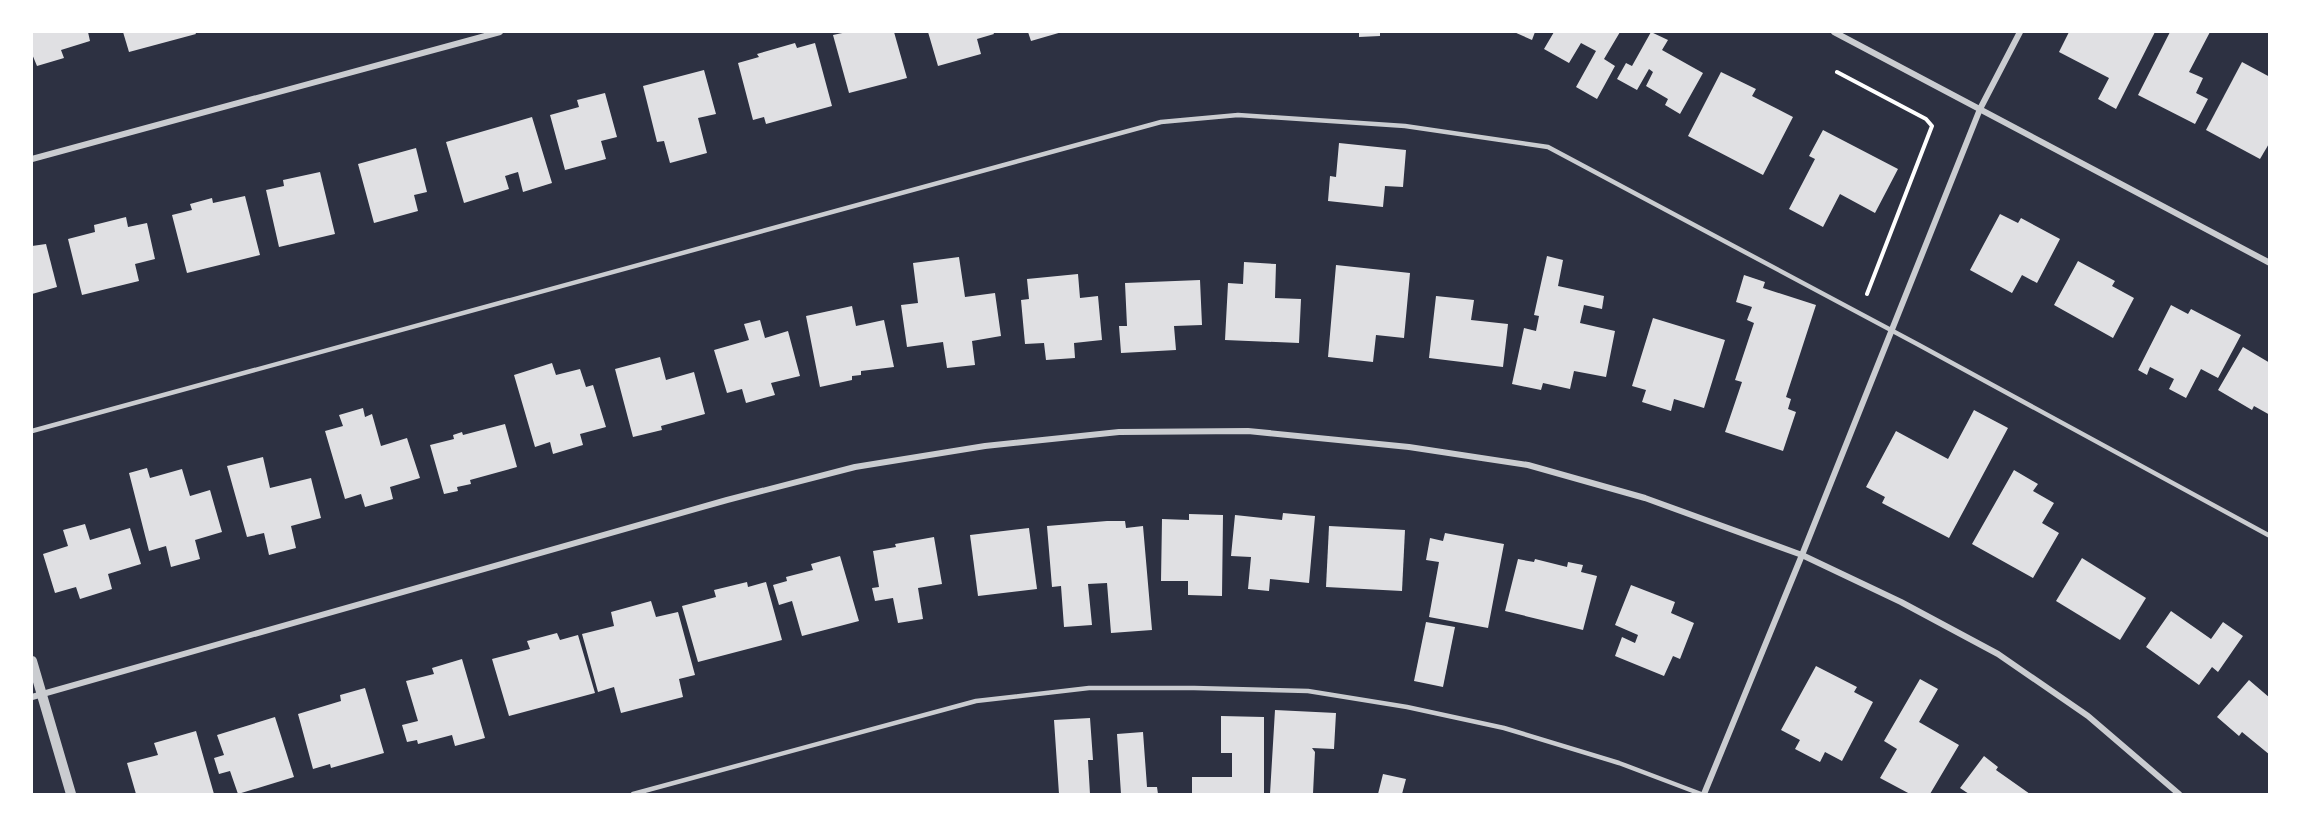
<svg xmlns="http://www.w3.org/2000/svg" width="2301" height="826" viewBox="0 0 2301 826" font-family="Roboto,sans-serif">
  <style>
    .building { fill: #e0e0e3 }
    .lines { fill: none; stroke-linecap: round; stroke-linejoin: round }
    .path { stroke: #fff; stroke-width: 4 }
    .service { stroke: #caccd0; stroke-width: 4.5 }
    .minor { stroke: #caccd0; stroke-width: 6 }
    .tertiary { stroke: #caccd0; stroke-width: 10 }
  </style>
  <rect width="100%" height="100%" fill="#2d3142"/>
  <g class="building">
    <path d="M32 32H88L90 41 61 50 64 58 37 66 32 54Z"/>
    <path d="M123 32H195L196 34 129 52Z"/>
    <path d="M847 32H894L907 78 849 93 833 35Z"/>
    <path d="M928 32H993L994 34 977 39 981 54 938 66Z"/>
    <path d="M1028 32H1062L1031 41Z"/>
    <path d="M1359 32H1380V36L1359 37Z"/>
    <path d="M1514 32H1535L1532 40Z"/>
    <path d="M1554 32H1620L1604 59 1615 66 1597 99 1576 87 1596 51 1581 43 1569 63 1544 49Z"/>
    <path d="M1651 32 1668 40 1662 50 1703 73 1680 114 1665 105 1668 99 1646 86 1653 72 1649 69 1637 90 1617 79 1626 63 1632 66Z"/>
    <path d="M2069 32H2155L2116 109 2098 99 2109 78 2059 52Z"/>
    <path d="M2170 32H2210L2189 72 2203 78 2196 93 2208 99 2195 124 2138 95Z"/>
    <path d="M795 43 797 48 815 43 832 106 766 124 764 117 753 120 738 63 759 57 757 54Z"/>
    <path d="M2242 62 2270 77V142L2260 159 2206 130Z"/>
    <path d="M704 70 716 114 698 118 707 153 670 163 664 141 657 142 643 86Z"/>
    <path d="M1721 72 1756 89 1752 96 1793 117 1763 175 1688 136Z"/>
    <path d="M605 93 617 137 601 141 606 159 565 170 550 115 579 107 577 100Z"/>
    <path d="M532 117 552 183 523 192 518 172 505 176 509 189 464 203 446 142Z"/>
    <path d="M1823 130 1898 169 1875 213 1840 194 1823 227 1789 209 1815 159 1809 156Z"/>
    <path d="M1339 143 1406 150 1403 187 1385 186 1383 207 1328 201 1330 176 1336 177Z"/>
    <path d="M416 148 427 192 414 195 418 211 374 223 358 164Z"/>
    <path d="M320 172 335 234 279 247 266 190 284 186 283 180Z"/>
    <path d="M245 196 260 255 187 273 172 215 192 210 190 204 212 198 213 203Z"/>
    <path d="M2000 214 2018 223 2021 218 2060 239 2037 283 2022 275 2012 293 1970 270Z"/>
    <path d="M126 217 128 227 147 223 155 259 135 264 139 281 82 295 68 239 95 232 94 225Z"/>
    <path d="M46 244 57 287 32 294V246Z"/>
    <path d="M1547 256 1563 260 1558 286 1604 296 1602 309 1584 305 1580 323 1615 331 1606 377 1574 371 1570 389 1543 383 1541 390 1512 384 1524 328 1536 331 1539 316 1534 315Z"/>
    <path d="M959 257 965 297 995 293 1001 336 972 341 975 365 947 368 943 342 907 347 901 305 918 303 913 263Z"/>
    <path d="M2078 261 2115 281 2112 286 2134 298 2113 338 2054 305Z"/>
    <path d="M1244 262 1276 264 1275 298 1301 299 1299 343 1225 340 1228 283 1243 284Z"/>
    <path d="M1336 265 1410 273 1404 338 1376 335 1373 362 1328 357Z"/>
    <path d="M1078 274 1080 298 1098 296 1102 340 1074 343 1075 358 1046 360 1044 343 1025 344 1021 300 1029 299 1027 279Z"/>
    <path d="M1744 275 1765 282 1763 288 1816 305 1786 397 1791 399 1788 409 1796 412 1783 451 1725 432 1742 382 1735 380 1754 323 1747 320 1752 307 1736 302Z"/>
    <path d="M1200 280 1202 325 1174 326 1176 350 1121 353 1119 326H1127L1125 283Z"/>
    <path d="M1436 296 1474 300 1471 320 1508 324 1503 367 1429 358Z"/>
    <path d="M2171 305 2188 314 2191 309 2241 335 2218 378 2201 369 2186 398 2169 389 2174 379 2150 367 2147 375 2138 370Z"/>
    <path d="M852 306 856 326 884 320 894 367 861 371V375L852 376V380L820 387 806 316Z"/>
    <path d="M1653 318 1725 340 1704 408 1674 399 1671 411 1642 402 1646 390 1632 386Z"/>
    <path d="M760 320 765 338 788 331 800 376 771 383 775 395 746 403 742 389 727 393 714 350 749 340 744 324Z"/>
    <path d="M2243 347 2270 363V415L2254 406 2252 410 2218 390Z"/>
    <path d="M660 357 666 380 694 372 705 414 661 426 662 430 633 437 615 369Z"/>
    <path d="M552 363 556 375 580 369 586 387 593 385 606 427 580 434 583 445 553 454 550 442 535 447 514 375Z"/>
    <path d="M363 408 365 417 372 414 381 446 407 438 420 478 390 487 393 499 365 507 361 494 345 499 325 431 343 426 339 415Z"/>
    <path d="M1974 410 2008 428 1949 538 1882 503 1885 497 1866 487 1896 431 1948 459Z"/>
    <path d="M505 424 517 467 470 480 471 484 457 487 458 491 444 494 430 445 454 439 453 435 462 432 463 435Z"/>
    <path d="M263 457 270 488 311 478 321 518 291 526 296 548 269 555 264 533 247 537 227 466Z"/>
    <path d="M147 468 150 478 182 469 190 496 210 490 222 532 195 540 200 559 171 567 166 546 149 551 129 473Z"/>
    <path d="M2014 470 2038 484 2033 491 2054 503 2042 523 2059 533 2033 578 1972 544Z"/>
    <path d="M1283 513 1315 516 1309 583 1270 579 1269 591 1248 589 1251 557 1231 556 1235 515 1282 520Z"/>
    <path d="M1189 514 1223 515 1222 596 1188 595V581H1161L1162 519 1189 520Z"/>
    <path d="M1107 521H1125L1126 528 1143 526 1152 630 1111 633 1107 583 1088 584 1092 625 1064 627 1061 586 1052 587 1047 526Z"/>
    <path d="M85 524 90 540 130 528 141 564 108 574 112 589 80 599 76 587 55 593 43 554 68 546 63 530Z"/>
    <path d="M1329 526 1405 530 1402 591 1326 587Z"/>
    <path d="M1029 528 1037 589 978 596 970 535Z"/>
    <path d="M1445 533 1504 544 1488 628 1429 617 1439 562 1426 560 1430 538 1443 541Z"/>
    <path d="M934 537 942 584 918 588 923 619 898 623 893 598 875 601 872 588 879 587 873 551 896 547 895 544Z"/>
    <path d="M840 556 859 621 802 636 792 601 779 605 773 585 787 581 786 577 813 570 811 564Z"/>
    <path d="M2082 558 2146 598 2120 640 2056 601Z"/>
    <path d="M1518 559 1534 562 1535 559 1567 567 1568 562 1583 565 1581 572 1597 576 1583 630 1505 611Z"/>
    <path d="M747 582 748 587 766 582 782 640 698 662 682 606 716 597 714 590Z"/>
    <path d="M1631 585 1675 602 1671 613 1694 623 1680 659 1673 656 1664 676 1615 656 1622 637 1635 643 1638 635 1615 625Z"/>
    <path d="M651 601 656 617 678 612 695 675 679 679 683 697 621 713 614 687 598 692 582 634 614 626 611 612Z"/>
    <path d="M2171 611 2211 639 2223 622 2243 636 2218 672 2212 667 2199 685 2146 647Z"/>
    <path d="M1426 622 1455 627 1443 687 1414 681Z"/>
    <path d="M557 633 560 640 578 635 595 693 509 716 492 659 530 649 527 641Z"/>
    <path d="M462 659 485 738 455 746 452 735 418 744 417 740 407 742 402 725 418 721 406 681 434 674 432 668Z"/>
    <path d="M1816 666 1857 687 1854 692 1873 702 1842 761 1825 752 1820 762 1795 749 1800 740 1781 730Z"/>
    <path d="M1920 679 1938 689 1919 722 1959 745 1930 794H1910L1880 778 1897 749 1884 741Z"/>
    <path d="M2249 680 2270 698V755L2242 732 2239 736 2217 717Z"/>
    <path d="M365 688 384 753 331 768 330 764 313 769 298 714 341 701 340 695Z"/>
    <path d="M1275 710 1336 713 1334 749 1312 748 1315 752 1313 794H1270Z"/>
    <path d="M1221 716 1264 717V794H1192V777H1232V753H1221Z"/>
    <path d="M275 717 294 777 238 794 230 771 219 774 214 758 224 755 217 735Z"/>
    <path d="M1090 718 1093 760H1088L1090 794H1059L1054 720Z"/>
    <path d="M196 731 214 794H136L127 763 158 755 154 743Z"/>
    <path d="M1143 732 1147 787H1157L1158 794H1121L1117 734Z"/>
    <path d="M1984 756 1998 767 1996 770 2030 794H1969L1960 788Z"/>
    <path d="M1383 774 1406 779 1402 794H1378Z"/>
  </g>
  <g class="lines">
    <path class="path" d="M1837 72 1926 119 1932 126 1867 294"/>
    <g class="service">
      <path d="M32 431 1161 122 1238 115 1405 126 1548 147 1919 345 2270 536"/>
      <path d="M633 794 976 701 1089 688H1194L1308 691 1407 707 1504 728 1619 763 1701 794"/>
    </g>
    <g class="minor">
      <path d="M1834 32 2270 263"/>
      <path d="M32 159 500 32"/>
      <path d="M32 697 727 500 855 467 985 446 1119 432 1248 431 1409 447 1528 465 1645 498 1802 555 1901 602 1998 654 2088 716 2179 794"/>
      <path d="M1704 794 1802 555 1980 109 2020 32"/>
    </g>
    <path class="tertiary" d="M32 661 71 794"/>
  </g>
  <rect width="2301" height="826" fill="none" stroke="#ffffff" stroke-width="66"/>
</svg>
